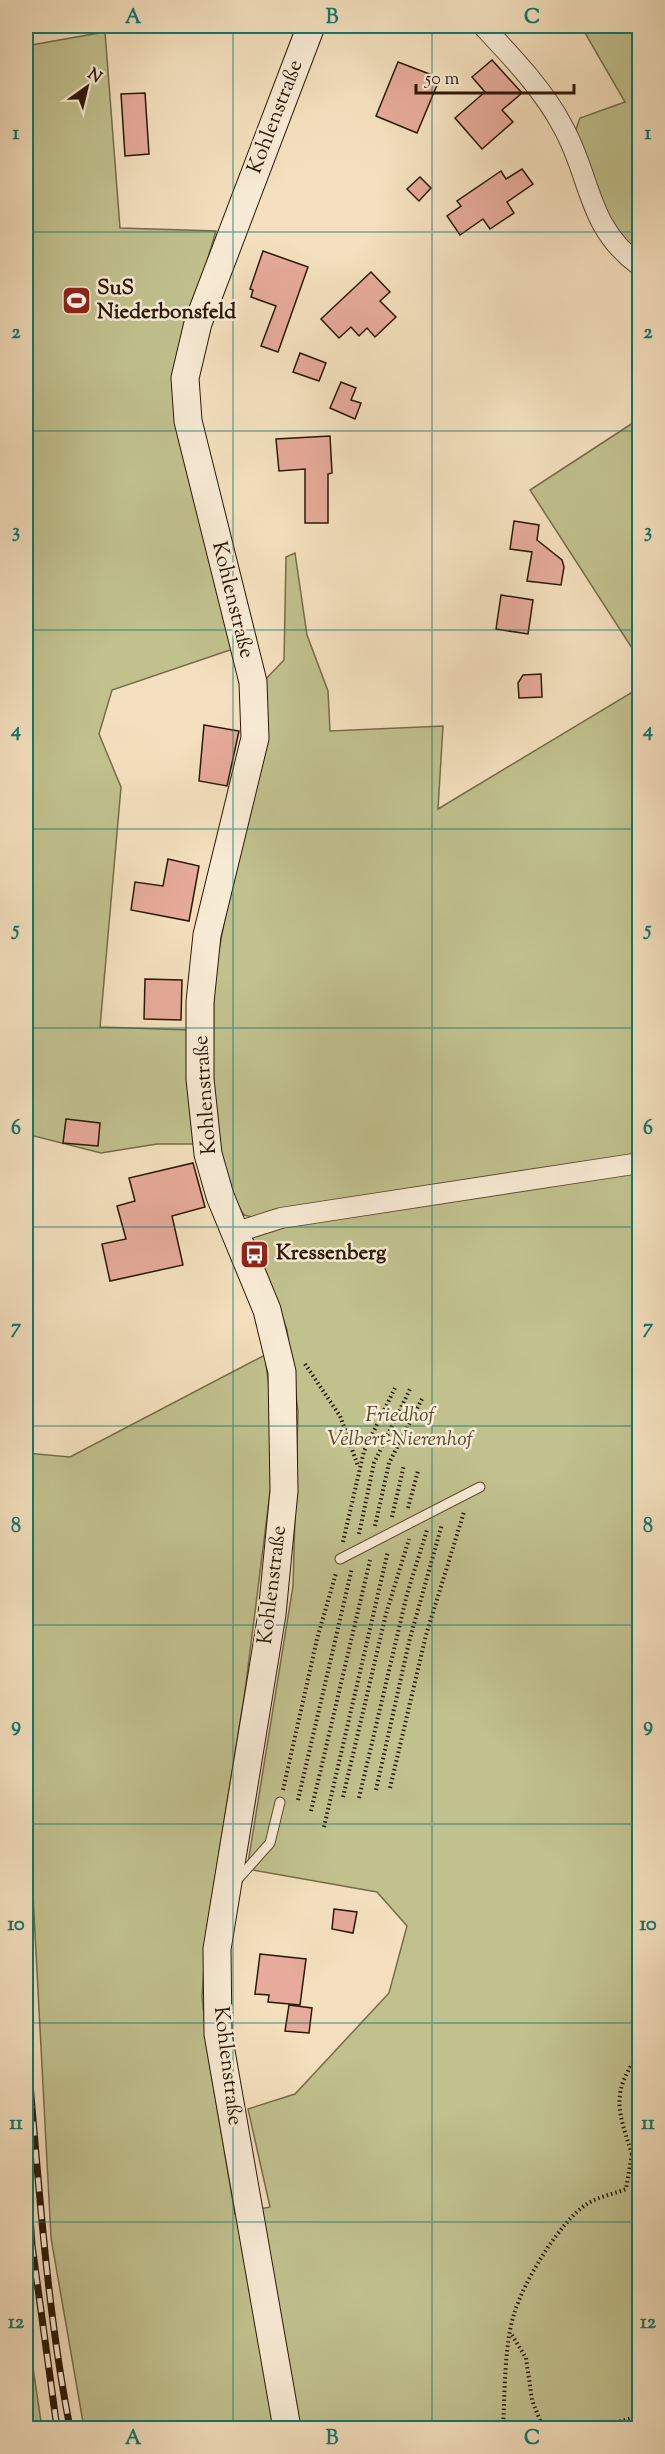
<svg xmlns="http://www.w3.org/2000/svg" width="665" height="2454" viewBox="0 0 665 2454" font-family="'Sorts Mill Goudy',serif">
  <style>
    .green { fill: #c1c18e; stroke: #766c49; stroke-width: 1.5 }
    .building { fill: #e6ab9a; stroke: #2b1804; stroke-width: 1.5 }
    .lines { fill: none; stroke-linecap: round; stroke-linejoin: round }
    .lane-casing { stroke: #5d4a32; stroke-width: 11 }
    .street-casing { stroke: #5d4a32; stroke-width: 22 }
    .secondary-casing { stroke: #2b1804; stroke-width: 29 }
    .path { stroke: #2b1804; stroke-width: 4; stroke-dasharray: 1.5 3; stroke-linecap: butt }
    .lane { stroke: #f8ebd5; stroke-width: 9 }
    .street { stroke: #f8ebd5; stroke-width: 20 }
    .secondary { stroke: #f8ebd5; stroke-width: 27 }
    .rail-casing { stroke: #2b1804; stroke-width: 7 }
    .rail { stroke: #f8ebd5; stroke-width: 4.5; stroke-dasharray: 14; stroke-linecap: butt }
    .grid { fill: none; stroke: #0f766e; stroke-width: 1.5; stroke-opacity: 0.55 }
    .labels { text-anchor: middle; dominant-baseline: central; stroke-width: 5; stroke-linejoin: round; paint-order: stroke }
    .street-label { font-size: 21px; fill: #2b1804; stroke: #f8ebd5 }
    .poi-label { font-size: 21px; font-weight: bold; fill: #2b1804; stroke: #f8ebd5; text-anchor: start }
    .park-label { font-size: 21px; font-style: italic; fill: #584b2d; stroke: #f8ebd5 }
    .neatline { fill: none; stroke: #0f766e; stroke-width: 2 }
    .grid-label { font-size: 20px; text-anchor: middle; font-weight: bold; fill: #0f766e }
  </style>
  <rect width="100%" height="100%" fill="#f4e0be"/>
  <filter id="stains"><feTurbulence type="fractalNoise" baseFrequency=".00333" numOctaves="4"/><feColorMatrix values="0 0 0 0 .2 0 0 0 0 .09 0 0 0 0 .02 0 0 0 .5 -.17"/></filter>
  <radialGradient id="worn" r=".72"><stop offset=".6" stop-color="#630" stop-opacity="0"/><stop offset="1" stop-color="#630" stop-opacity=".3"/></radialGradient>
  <g class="green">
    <path d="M581 26H639V259L606 221 575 132 580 118 625 102Z"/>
    <path d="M105 32 120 228 216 231 172 378 233 649 112 690 99 734 121 787 100 1027 191 1030 196 1144H157L101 1153 26 1134V46Z"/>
    <path d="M639 419V659L530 490Z"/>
    <path d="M295 553 307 635 328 691 330 731 443 726 438 809 639 688V1157L264 1220 244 1215 237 1205 221 1154 213 1080 214 977 232 880 268 732 261 684 284 660 286 557Z"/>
    <path d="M639 1168V2428H84L51 2238 33 1895 26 1797V1453L70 1457 265 1355 273 1422 272 1477 245 1691 206 1934 202 1997 209 2060 235 2214 270 2207 248 2109 295 2094 389 1993 407 1926 377 1892 247 1869 293 1586 298 1411 287 1330 252 1236 297 1222Z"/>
    <path d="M26 2321 42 2428H26Z"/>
  </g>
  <g class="building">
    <path d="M492 60 522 93 502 110 513 122 482 149 455 118 485 92 472 77Z"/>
    <path d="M398 62 440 78 417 133 376 116Z"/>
    <path d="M145 93 149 154 125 156 121 94Z"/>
    <path d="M522 169 533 184 507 202 514 213 490 229 483 219 460 235 447 216 461 206 457 201 501 171 506 179Z"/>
    <path d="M420 177 431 188 419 201 407 189Z"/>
    <path d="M263 251 308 267 278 352 261 346 276 306 251 297 253 290 250 289Z"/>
    <path d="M371 272 390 292 380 301 396 317 375 337 367 328 359 336 351 327 339 338 321 319Z"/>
    <path d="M300 353 326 363 319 381 293 372Z"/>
    <path d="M341 382 356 388 351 400 361 403 355 419 330 408Z"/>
    <path d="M330 436 332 473 328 474V523H305V469L279 471 276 439Z"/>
    <path d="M514 521 539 525 537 540 562 560 564 567 561 585 527 581 532 552 510 549Z"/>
    <path d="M501 595 533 600 528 634 496 629Z"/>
    <path d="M541 674 542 697 519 698 518 683 523 675Z"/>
    <path d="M204 725 239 731 227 786 199 781Z"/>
    <path d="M168 859 199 866 189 921 131 910 135 882 163 886Z"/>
    <path d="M145 979 182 980 181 1020 144 1019Z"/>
    <path d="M66 1119 100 1123 98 1146 63 1143Z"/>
    <path d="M193 1163 205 1207 172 1216 183 1265 110 1281 102 1244 126 1239 117 1206 135 1201 129 1178Z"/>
    <path d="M334 1909 357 1912 353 1933 332 1929Z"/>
    <path d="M260 1954 306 1959 300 2005 268 2002 269 1995 255 1994Z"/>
    <path d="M289 2005 312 2008 309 2033 285 2031Z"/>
  </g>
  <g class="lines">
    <defs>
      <g id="lane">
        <path d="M340 1559 480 1487"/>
        <path d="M236 1881 270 1843 280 1802"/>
      </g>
      <g id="street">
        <path d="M483 26C511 56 544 90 563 127 592 179 586 226 640 266"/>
        <path d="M234 1233 281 1218 640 1163"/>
      </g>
      <path id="secondary" d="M287 2428 218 2034 217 1949 272 1614 284 1491 282 1372 267 1310 220 1196 208 1154 200 1079V1002L207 935 255 738 253 682 188 421 185 378 198 323 311 26"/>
    </defs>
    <use href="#lane" class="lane-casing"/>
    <use href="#street" class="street-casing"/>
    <use href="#secondary" class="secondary-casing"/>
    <g class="path">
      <path d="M514 29 547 30 568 26"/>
      <path d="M305 1364 340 1416 358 1466"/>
      <path d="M408 1508 418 1471"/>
      <path d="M392 1517 404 1465"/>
      <path d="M375 1526 389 1463 422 1399"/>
      <path d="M359 1534 374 1463 410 1389"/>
      <path d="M343 1542 364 1451 395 1388"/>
      <path d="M390 1788 426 1635 464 1512"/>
      <path d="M283 1790 317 1639 336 1573"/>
      <path d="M376 1790 409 1642 442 1524"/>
      <path d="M343 1797 386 1614 409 1539"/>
      <path d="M359 1798 407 1594 427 1530"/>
      <path d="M298 1800 352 1568"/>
      <path d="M311 1811 370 1560"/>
      <path d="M324 1827 388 1551"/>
      <path d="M632 2154C618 2111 610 2092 640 2053"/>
      <path d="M512 2335 526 2358 532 2400 543 2428"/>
      <path d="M503 2428C505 2394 504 2346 514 2314 523 2283 560 2221 587 2204 598 2197 613 2194 626 2189L632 2154 640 2153"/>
      <path d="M536 2428 541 2424 603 2426 640 2416"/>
    </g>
    <use href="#lane" class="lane"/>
    <use href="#street" class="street"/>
    <use href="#secondary" class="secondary"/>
    <defs>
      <g id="rail">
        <path d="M26 2038C38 2169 45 2299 70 2428"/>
        <path d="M26 2159 32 2245 57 2428"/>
      </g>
    </defs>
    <use href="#rail" class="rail-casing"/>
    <use href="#rail" class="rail"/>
  </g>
  <path class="grid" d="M233 26V2428M432 26V2428M26 232H640M26 431H640M26 630H640M26 829H640M26 1028H640M26 1227H640M26 1426H640M26 1625H640M26 1824H640M26 2023H640M26 2222H640"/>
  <defs>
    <symbol id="stadium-square" viewBox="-11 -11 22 22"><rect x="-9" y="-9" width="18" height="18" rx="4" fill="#8f2418" stroke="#f8ebd5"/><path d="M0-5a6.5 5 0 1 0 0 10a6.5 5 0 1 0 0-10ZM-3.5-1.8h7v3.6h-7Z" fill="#fff"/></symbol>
    <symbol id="bus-square" viewBox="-11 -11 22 22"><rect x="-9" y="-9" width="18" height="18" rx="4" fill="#8f2418" stroke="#f8ebd5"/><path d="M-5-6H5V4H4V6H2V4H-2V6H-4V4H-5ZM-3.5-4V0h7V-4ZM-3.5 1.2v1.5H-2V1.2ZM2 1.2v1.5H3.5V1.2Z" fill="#fff"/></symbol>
  </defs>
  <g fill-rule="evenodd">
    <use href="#stadium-square" x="60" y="284" width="33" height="33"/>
    <use href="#bus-square" x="238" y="1238" width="33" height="33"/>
  </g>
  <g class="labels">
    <g class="street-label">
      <text transform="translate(276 117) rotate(-69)">Kohlenstraße</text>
      <text transform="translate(232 600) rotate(76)">Kohlenstraße</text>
      <text transform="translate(206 1095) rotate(-94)">Kohlenstraße</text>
      <text transform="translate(273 1585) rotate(-83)">Kohlenstraße</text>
      <text transform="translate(227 2066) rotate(83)">Kohlenstraße</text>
    </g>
    <g class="poi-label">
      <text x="97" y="289">SuS<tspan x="97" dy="24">Niederbonsfeld</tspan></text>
      <text x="276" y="1254">Kressenberg</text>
    </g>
    <g class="park-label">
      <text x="400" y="1416">Friedhof<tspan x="400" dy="24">Velbert-Nierenhof</tspan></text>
    </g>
  </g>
  <rect width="665" height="2454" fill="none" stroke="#f4e0be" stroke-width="66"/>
  <g transform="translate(87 87) rotate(34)" stroke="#f8ebd5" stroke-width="4.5" paint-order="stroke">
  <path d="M0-4.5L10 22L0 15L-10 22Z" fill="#2b1804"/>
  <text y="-9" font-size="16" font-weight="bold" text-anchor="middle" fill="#2b1804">N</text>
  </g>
  <path d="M416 84v9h158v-9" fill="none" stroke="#2b1804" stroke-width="3"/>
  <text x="425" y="84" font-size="18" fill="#2b1804" stroke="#f8ebd5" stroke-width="4.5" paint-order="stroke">50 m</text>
  <rect x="33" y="33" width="599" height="2388" class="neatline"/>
  <g class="grid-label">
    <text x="133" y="23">A</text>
    <text x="332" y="23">B</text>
    <text x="532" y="23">C</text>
    <text x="16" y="139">1</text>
    <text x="648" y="139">1</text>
    <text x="16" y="338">2</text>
    <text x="648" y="338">2</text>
    <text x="16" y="537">3</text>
    <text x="648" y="537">3</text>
    <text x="16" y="736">4</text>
    <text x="648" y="736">4</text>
    <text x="16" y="935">5</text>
    <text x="648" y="935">5</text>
    <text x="16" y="1134">6</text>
    <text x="648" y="1134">6</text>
    <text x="16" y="1333">7</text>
    <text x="648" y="1333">7</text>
    <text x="16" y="1532">8</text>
    <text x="648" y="1532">8</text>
    <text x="16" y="1731">9</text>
    <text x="648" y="1731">9</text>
    <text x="16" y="1930">10</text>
    <text x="648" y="1930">10</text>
    <text x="16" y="2129">11</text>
    <text x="648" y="2129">11</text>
    <text x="16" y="2328">12</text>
    <text x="648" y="2328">12</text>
    <text x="133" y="2444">A</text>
    <text x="332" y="2444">B</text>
    <text x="532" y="2444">C</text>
  </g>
  <rect width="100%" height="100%" filter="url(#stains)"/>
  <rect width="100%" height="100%" fill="url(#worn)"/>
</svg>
